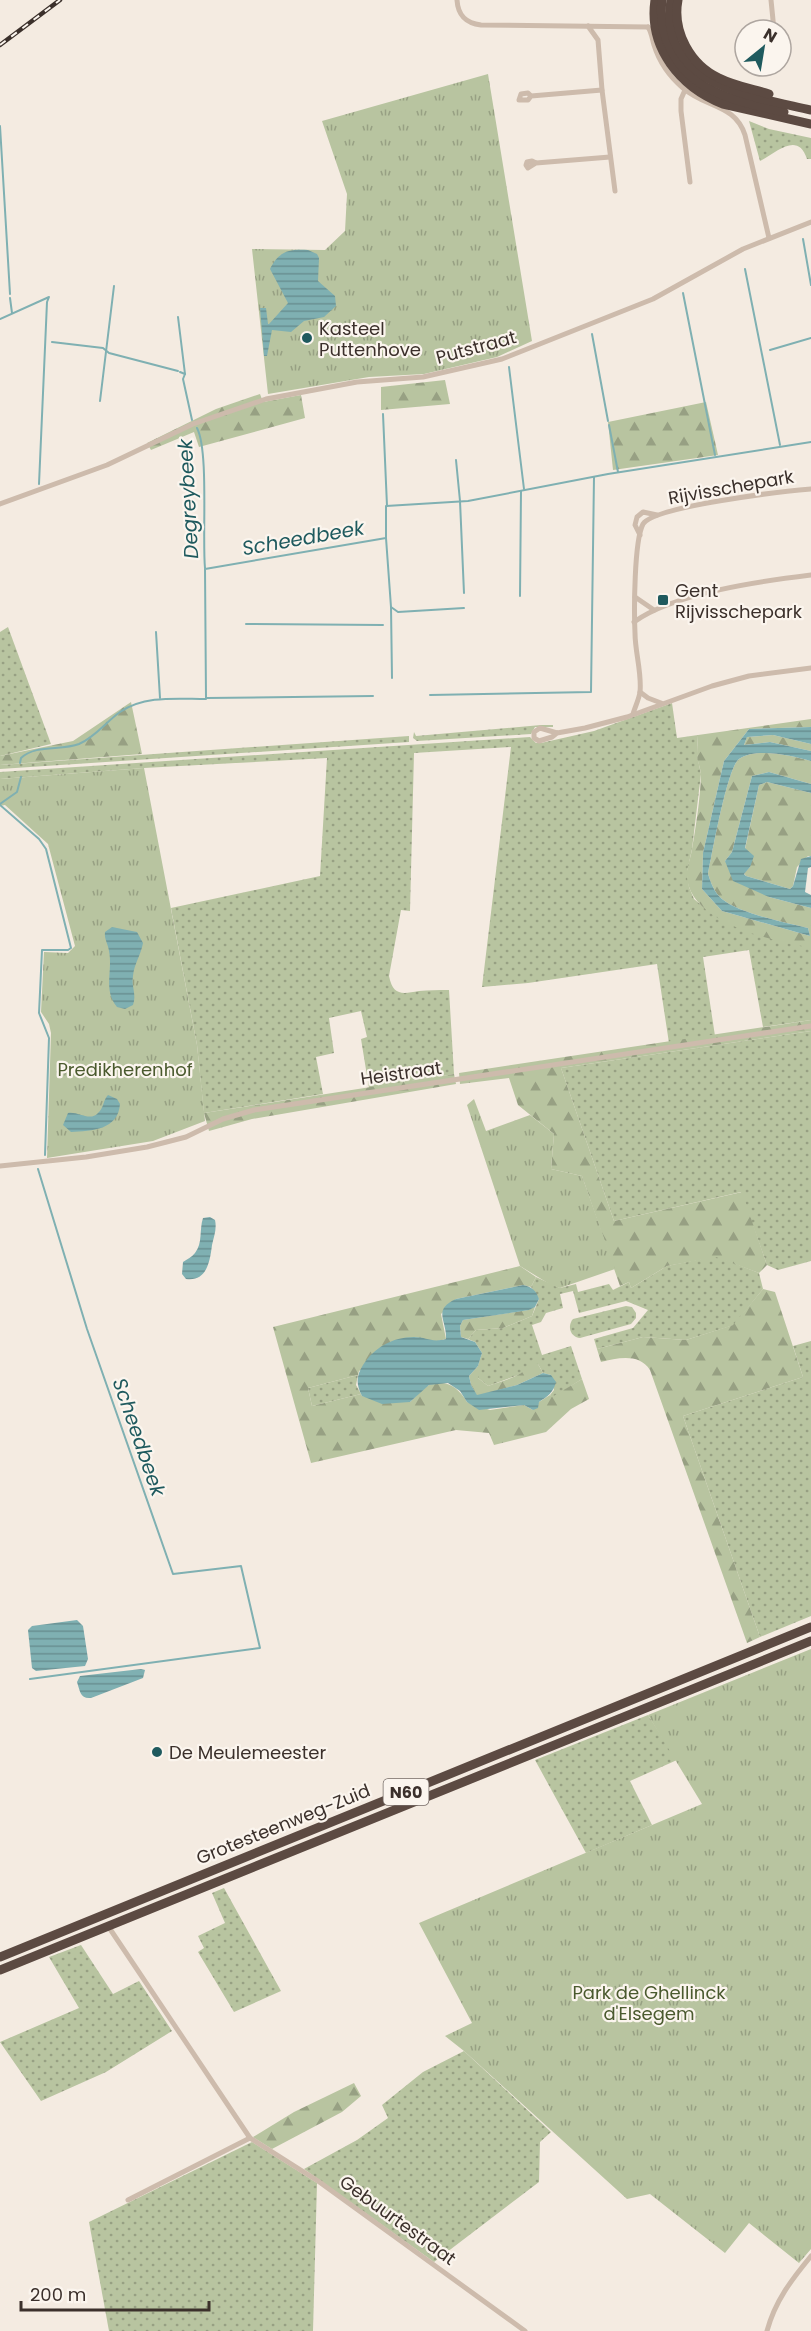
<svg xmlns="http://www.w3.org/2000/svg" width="811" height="2331" viewBox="0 0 811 2331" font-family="Poppins,sans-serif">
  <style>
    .grass { fill: url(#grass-dots) }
    .forest { fill: url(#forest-firs) }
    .park { fill: url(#park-tufts) }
    .water { fill: url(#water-rules) }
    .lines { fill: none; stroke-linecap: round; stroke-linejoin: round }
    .stream { stroke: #7fb0b2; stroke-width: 2 }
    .street { stroke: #cdbbac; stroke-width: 5 }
    .highway { stroke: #5c4a42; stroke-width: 9 }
    .rail-casing { stroke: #3b302b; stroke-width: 4.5 }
    .rail { stroke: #fbf5ee; stroke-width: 2; stroke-dasharray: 7; stroke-linecap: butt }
    .poi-dot { fill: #1f5a5e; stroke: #fbf5ee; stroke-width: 2 }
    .labels { text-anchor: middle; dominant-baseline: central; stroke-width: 4.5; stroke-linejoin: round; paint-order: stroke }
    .shield { fill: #fbf5ee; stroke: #756b66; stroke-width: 1.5 }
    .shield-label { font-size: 16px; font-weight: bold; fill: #3b302b }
    .poi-label { font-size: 18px; fill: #3b302b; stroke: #fbf5ee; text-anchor: start }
    .street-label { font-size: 18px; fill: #3b302b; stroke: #fbf5ee }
    .park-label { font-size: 18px; fill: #4a5a2e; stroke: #fbf5ee }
    .water-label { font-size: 20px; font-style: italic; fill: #1f5a5e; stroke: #fbf5ee }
  </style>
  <defs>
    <pattern id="grass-dots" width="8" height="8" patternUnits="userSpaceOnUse" patternTransform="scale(1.5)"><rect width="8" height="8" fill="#b8c4a0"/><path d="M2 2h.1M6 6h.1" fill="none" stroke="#97a083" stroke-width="1.8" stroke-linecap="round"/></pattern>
    <pattern id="forest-firs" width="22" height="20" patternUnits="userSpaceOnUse" patternTransform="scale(1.5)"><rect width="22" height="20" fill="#b8c4a0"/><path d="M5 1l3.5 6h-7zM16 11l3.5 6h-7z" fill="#97a083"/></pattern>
    <pattern id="park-tufts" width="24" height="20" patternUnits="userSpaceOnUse" patternTransform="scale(1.5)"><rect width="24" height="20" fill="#b8c4a0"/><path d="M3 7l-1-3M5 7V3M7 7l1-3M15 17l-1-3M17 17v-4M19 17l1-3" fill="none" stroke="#97a083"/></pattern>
    <pattern id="water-rules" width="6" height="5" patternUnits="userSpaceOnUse" patternTransform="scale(1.5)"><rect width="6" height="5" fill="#7fb0b2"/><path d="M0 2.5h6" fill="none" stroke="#699091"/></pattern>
  </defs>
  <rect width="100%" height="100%" fill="#f4ebe1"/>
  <g class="grass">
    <path d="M749 121 769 129 811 138V159H807C798 131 777 152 760 161Z"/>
    <path d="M8 627 51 744 0 756V632Z"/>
    <path d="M672 703 677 738 698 735 697 755 701 774 692 849 687 872 689 887 694 899 707 910 811 947V1020L763 1027 749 950 703 957 715 1036 669 1043 657 964 528 983 482 987 511 747 414 753 410 911 401 910 389 976C393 996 402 994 419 991 428 990 439 990 449 990L454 1074 369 1088 361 1039 367 1037 361 1011 329 1018 334 1053 316 1057 323 1094 204 1113 197 1045 171 908 320 876 327 758 144 768 0 779V772L530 737 536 743H541L594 731Z"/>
    <path d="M541 725H553V727H535L531 734 417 741 413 738 414 732 416 736Z"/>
    <path d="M409 736V742L0 769V765Z"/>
    <path d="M811 1031V1261L778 1270 767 1265 741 1192 614 1221 561 1068Z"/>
    <path d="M716 1256 759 1273 763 1289 734 1325 686 1340 643 1337 597 1349 594 1339 633 1328 648 1310 626 1301 579 1313 573 1291 560 1294 563 1308 546 1313 541 1322 532 1325 542 1355 571 1346 582 1379 552 1398 550 1395 554 1390 551 1375 543 1373 538 1364 518 1375 488 1386 478 1378V1366L482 1353 475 1342 468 1339 476 1330 503 1328 532 1316 539 1299 531 1287 536 1277 560 1288 576 1284 578 1292 609 1284 613 1290 629 1282 631 1288 667 1266Z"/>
    <path d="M626 1306 632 1307 636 1313V1318L631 1324 580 1338C570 1337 567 1326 573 1319Z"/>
    <path d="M811 1341V1616L760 1637 683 1416 803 1377 793 1346Z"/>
    <path d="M358 1375 356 1385 361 1394 312 1406 308 1388Z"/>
    <path d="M648 1715 677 1760 630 1781 652 1825 586 1853 535 1760Z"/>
    <path d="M224 1888 281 1991 234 2012 198 1952 204 1948 198 1936 225 1923 212 1893Z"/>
    <path d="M81 1945 113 1994 139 1981 172 2031 106 2072 41 2101 0 2042 79 2008 49 1957Z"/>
    <path d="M464 2051 551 2132 540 2142 539 2182 434 2262 304 2169 357 2140 388 2118 382 2105 423 2072Z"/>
    <path d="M252 2142 317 2183 313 2331H109L89 2222Z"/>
  </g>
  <g class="forest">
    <path d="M445 380 450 404 381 410V387Z"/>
    <path d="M260 394 263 402 301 395 305 418 199 447 194 432 151 450 147 443 216 409Z"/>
    <path d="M706 402 718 455 613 470 608 422Z"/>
    <path d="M131 702 142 754 0 765V756L73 741Z"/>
    <path d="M811 719V727L749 729 724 761 703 853 702 889 722 911 810 936 808 928C787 923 738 913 722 899 714 892 711 883 708 874 712 855 727 768 739 759 756 747 793 756 811 761V784L769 772 752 776 732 852 725 861 769 897 811 908V947H808C771 941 683 921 687 871 688 864 691 856 692 849 696 826 700 800 701 776 701 769 697 761 697 754 697 748 698 741 698 735Z"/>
    <path d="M773 735 811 744V751L770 742 744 745 747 737Z"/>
    <path d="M767 782 811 793V856H808L797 867 793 886 790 889 746 876 744 873 750 867 745 849 759 785Z"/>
    <path d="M811 1020V1031L561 1068 614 1221 742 1192 767 1265 759 1273 716 1257 667 1266 631 1288 629 1282 620 1286 582 1176 551 1169 554 1134 518 1105 509 1078 460 1084 459 1073Z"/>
    <path d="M454 1074 456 1084 252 1119 209 1131 204 1113Z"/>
    <path d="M520 1266 536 1277 531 1287 523 1285 456 1299 441 1314 446 1339 434 1342 415 1337 359 1371 358 1375 308 1388 312 1406 361 1394 362 1396 410 1402C416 1397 423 1388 429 1385 446 1378 459 1388 467 1402L490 1410 524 1405 533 1410 539 1402 550 1395 552 1397 582 1379 589 1399 571 1409 546 1432 494 1445 489 1433 456 1430 311 1463 273 1327Z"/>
    <path d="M763 1289 775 1292 803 1377 683 1416 760 1637 747 1643 650 1370C639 1353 618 1358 601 1362L597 1349 643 1337 686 1340 733 1325Z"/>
    <path d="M535 1307 532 1316 503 1328 476 1330 468 1339 461 1337 460 1326 463 1320 528 1310Z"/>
    <path d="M533 1361 538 1364 543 1373 517 1385 477 1396 471 1385 469 1376 478 1366V1378L488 1386C505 1380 523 1377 533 1361Z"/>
    <path d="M354 2083 361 2096 342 2112 272 2149 253 2137 294 2112Z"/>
  </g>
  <g class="park">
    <path d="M488 74 532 341 497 357 424 374 369 377 268 394 252 249 325 250 345 231 347 194 322 121Z"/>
    <path d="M144 768 197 1045 205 1121 153 1141 47 1158 51 1033 49 1024 41 1012 44 952 68 953 75 946 48 844 5 805 0 806V779Z"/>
    <path d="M474 1099 486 1131 530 1115 554 1134 551 1169 582 1176 615 1269 560 1288 551 1285 520 1266 467 1105Z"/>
    <path d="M811 1649V2249L799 2263 749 2223 725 2253 650 2194 627 2199 464 2051 445 2036 472 2023 419 1923 702 1804 648 1715Z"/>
  </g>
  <g class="water">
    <path d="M308 250 317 254 319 258 318 281 335 296 336 306 324 317 304 321 291 332 272 330 267 356H264L260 308H266L268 324H269L288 303 270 269C279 251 289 249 308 250Z"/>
    <path d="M811 727V744L773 735 747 737 744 745 770 742 811 751V761C793 756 756 747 739 759 727 768 712 855 708 874 711 883 714 892 722 899 738 913 787 923 808 928L810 936 722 911 702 889 703 853 724 761 749 729Z"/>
    <path d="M769 772 811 784V793L767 782 759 785 745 848 754 856 750 867 744 874 746 876 790 889 793 886 801 859 811 856V867L808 868 805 892 811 895V908L769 897 733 881 725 861 732 852 752 776Z"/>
    <path d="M112 927 137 932 143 943C141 955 134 964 133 976 131 987 137 994 133 1005L125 1009 117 1007C103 990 113 971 109 951 108 944 104 939 105 932Z"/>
    <path d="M108 1095 117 1099 120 1104C118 1130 92 1131 71 1132L63 1125 68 1113C78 1111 90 1122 98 1113 104 1108 103 1100 108 1095Z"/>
    <path d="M210 1217 215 1220C217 1229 214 1236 212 1245 210 1261 207 1282 186 1279L182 1274 183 1262C187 1259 192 1257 195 1253 203 1243 199 1230 203 1218Z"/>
    <path d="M523 1285C532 1287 536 1290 539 1299L535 1307 529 1310 463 1320 460 1326 461 1337 475 1342 482 1353 478 1366 469 1376 471 1385 477 1395 517 1385 543 1373 551 1375 556 1382C553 1393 548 1396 539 1402L538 1408 533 1410 524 1405 479 1410 467 1402 460 1391 448 1383 429 1385 410 1402 382 1404 362 1396C356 1385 356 1376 363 1365 374 1348 392 1337 414 1337 427 1337 431 1343 446 1339 447 1320 432 1310 456 1299Z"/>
    <path d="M77 1620 83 1626 88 1659 85 1666 36 1671 32 1668 28 1630 32 1626Z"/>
    <path d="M141 1669 145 1670 143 1678 91 1698C80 1699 80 1691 77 1682L80 1676Z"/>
  </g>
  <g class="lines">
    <g class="stream">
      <path d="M0 126 10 294"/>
      <path d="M803 239 811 285"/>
      <path d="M745 269 780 445"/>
      <path d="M683 293 715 455"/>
      <path d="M10 298 12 313"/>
      <path d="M178 317 185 374"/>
      <path d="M0 319 49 297 47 302 39 484"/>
      <path d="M592 334 608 421"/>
      <path d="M52 342 103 348 109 353 178 371"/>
      <path d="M770 350 811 338"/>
      <path d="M509 367 524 489"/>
      <path d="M180 372 185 374 183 379 192 420"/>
      <path d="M100 401 114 286"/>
      <path d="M383 414 387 506"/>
      <path d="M609 425 618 472"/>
      <path d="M197 428C209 451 202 537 205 568"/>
      <path d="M456 460 460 501 464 593"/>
      <path d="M386 538 391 607 392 678"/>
      <path d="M520 596 521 491"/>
      <path d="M391 607 398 612 464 608"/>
      <path d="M246 624 383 625"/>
      <path d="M156 632 160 698"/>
      <path d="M430 695 591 692 594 477"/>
      <path d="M207 698 373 696"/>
      <path d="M20 763 21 758C36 744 61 751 79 744 95 737 106 722 120 712 145 695 177 699 206 699L205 569 386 538V506L468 501 608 474 811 442"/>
      <path d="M0 804 17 792 21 777"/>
      <path d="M0 805 39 839 46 849 71 948 68 950H42L39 1013 49 1038 45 1155"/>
      <path d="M30 1679 260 1648 241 1566 173 1574 87 1329 38 1169"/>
    </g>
    <g class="street">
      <path d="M457 0C458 16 466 23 481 25L648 27"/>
      <path d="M771 0 774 30"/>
      <path d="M588 26 598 40 602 90 615 191"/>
      <path d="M648 27C652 33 652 39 654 45 659 61 670 77 683 88 706 108 735 104 745 135L769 238"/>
      <path d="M685 90 681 99V111L690 182"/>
      <path d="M531 96 528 100H519L521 94 528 93 531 96 602 90"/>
      <path d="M536 163 528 168 526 165 527 162 532 161 536 163 610 157"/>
      <path d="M0 504 107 465 193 424 266 399 357 382 423 377 502 359 653 299 743 249 811 222"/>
      <path d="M640 535 635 525 637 517 643 512 657 515"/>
      <path d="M635 597 654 610"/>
      <path d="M634 622C674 593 762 581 811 575"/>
      <path d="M640 692 648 698 661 703"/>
      <path d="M633 714C635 707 639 699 640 692 642 673 635 652 635 633 634 612 634 541 643 524 654 506 786 491 811 489"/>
      <path d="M557 733 552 737 539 741 534 738V732L540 728 557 733 585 728 627 717 712 686 749 676 811 668"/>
      <path d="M0 1166 86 1157 147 1147 186 1137 223 1119 254 1110 811 1026"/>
      <path d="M108 1926 250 2138 318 2181 525 2331"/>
      <path d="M128 2200 250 2138"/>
      <path d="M767 2331C775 2301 792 2279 811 2256"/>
    </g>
    <g class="highway">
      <path d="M655 0C648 48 680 87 723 104L811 124"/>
      <path d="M662 0C660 17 663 35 671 50 694 95 740 101 784 112"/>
      <path d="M671 0C658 85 751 96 811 110"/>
      <path d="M678 0C672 32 691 65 719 78 735 86 753 89 769 94"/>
      <path d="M0 1957 811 1627"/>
      <path d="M0 1970 811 1641"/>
    </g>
    <defs>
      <path id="rail" d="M0 45 60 0"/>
    </defs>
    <use href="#rail" class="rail-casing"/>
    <use href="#rail" class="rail"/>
  </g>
  <g class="poi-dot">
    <circle cx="307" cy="338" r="6"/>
    <rect x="657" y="594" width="12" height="12" rx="3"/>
    <circle cx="157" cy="1752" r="6"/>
  </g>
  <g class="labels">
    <rect class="shield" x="383.5" y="1779" width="45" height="26" rx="4.5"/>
    <g class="shield-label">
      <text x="406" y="1792">N60</text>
    </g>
    <g class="poi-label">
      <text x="319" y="328">Kasteel<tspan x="319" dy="21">Puttenhove</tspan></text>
      <text x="675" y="590">Gent<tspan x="675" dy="21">Rijvisschepark</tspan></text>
      <text x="169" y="1752">De Meulemeester</text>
    </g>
    <g class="street-label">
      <text transform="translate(476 347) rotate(-15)">Putstraat</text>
      <text transform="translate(731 487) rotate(-10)">Rijvisschepark</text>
      <text transform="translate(401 1073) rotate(-8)">Heistraat</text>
      <text transform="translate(283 1824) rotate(-22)">Grotesteenweg-Zuid</text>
      <text transform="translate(398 2220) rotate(36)">Gebuurtestraat</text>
    </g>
    <g class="park-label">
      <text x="125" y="1069">Predikherenhof</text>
      <text x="649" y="1992">Park de Ghellinck<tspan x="649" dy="21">d'Elsegem</tspan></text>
    </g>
    <g class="water-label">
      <text transform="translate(188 499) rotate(-93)">Degreybeek</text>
      <text transform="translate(303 538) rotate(-10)">Scheedbeek</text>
      <text transform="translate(139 1437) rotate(71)">Scheedbeek</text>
    </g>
  </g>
  <g transform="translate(763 48) rotate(30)"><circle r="28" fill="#fbf5ee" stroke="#aea6a0" stroke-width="1.5"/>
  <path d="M0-4.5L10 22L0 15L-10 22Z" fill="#1f5a5e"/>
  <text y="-9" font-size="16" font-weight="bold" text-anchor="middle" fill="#3b302b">N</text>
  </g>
  <path d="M21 2301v9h188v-9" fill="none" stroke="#3b302b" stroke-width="3"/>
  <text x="30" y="2301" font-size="18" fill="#3b302b" stroke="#fbf5ee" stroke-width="4.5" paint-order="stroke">200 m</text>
</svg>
